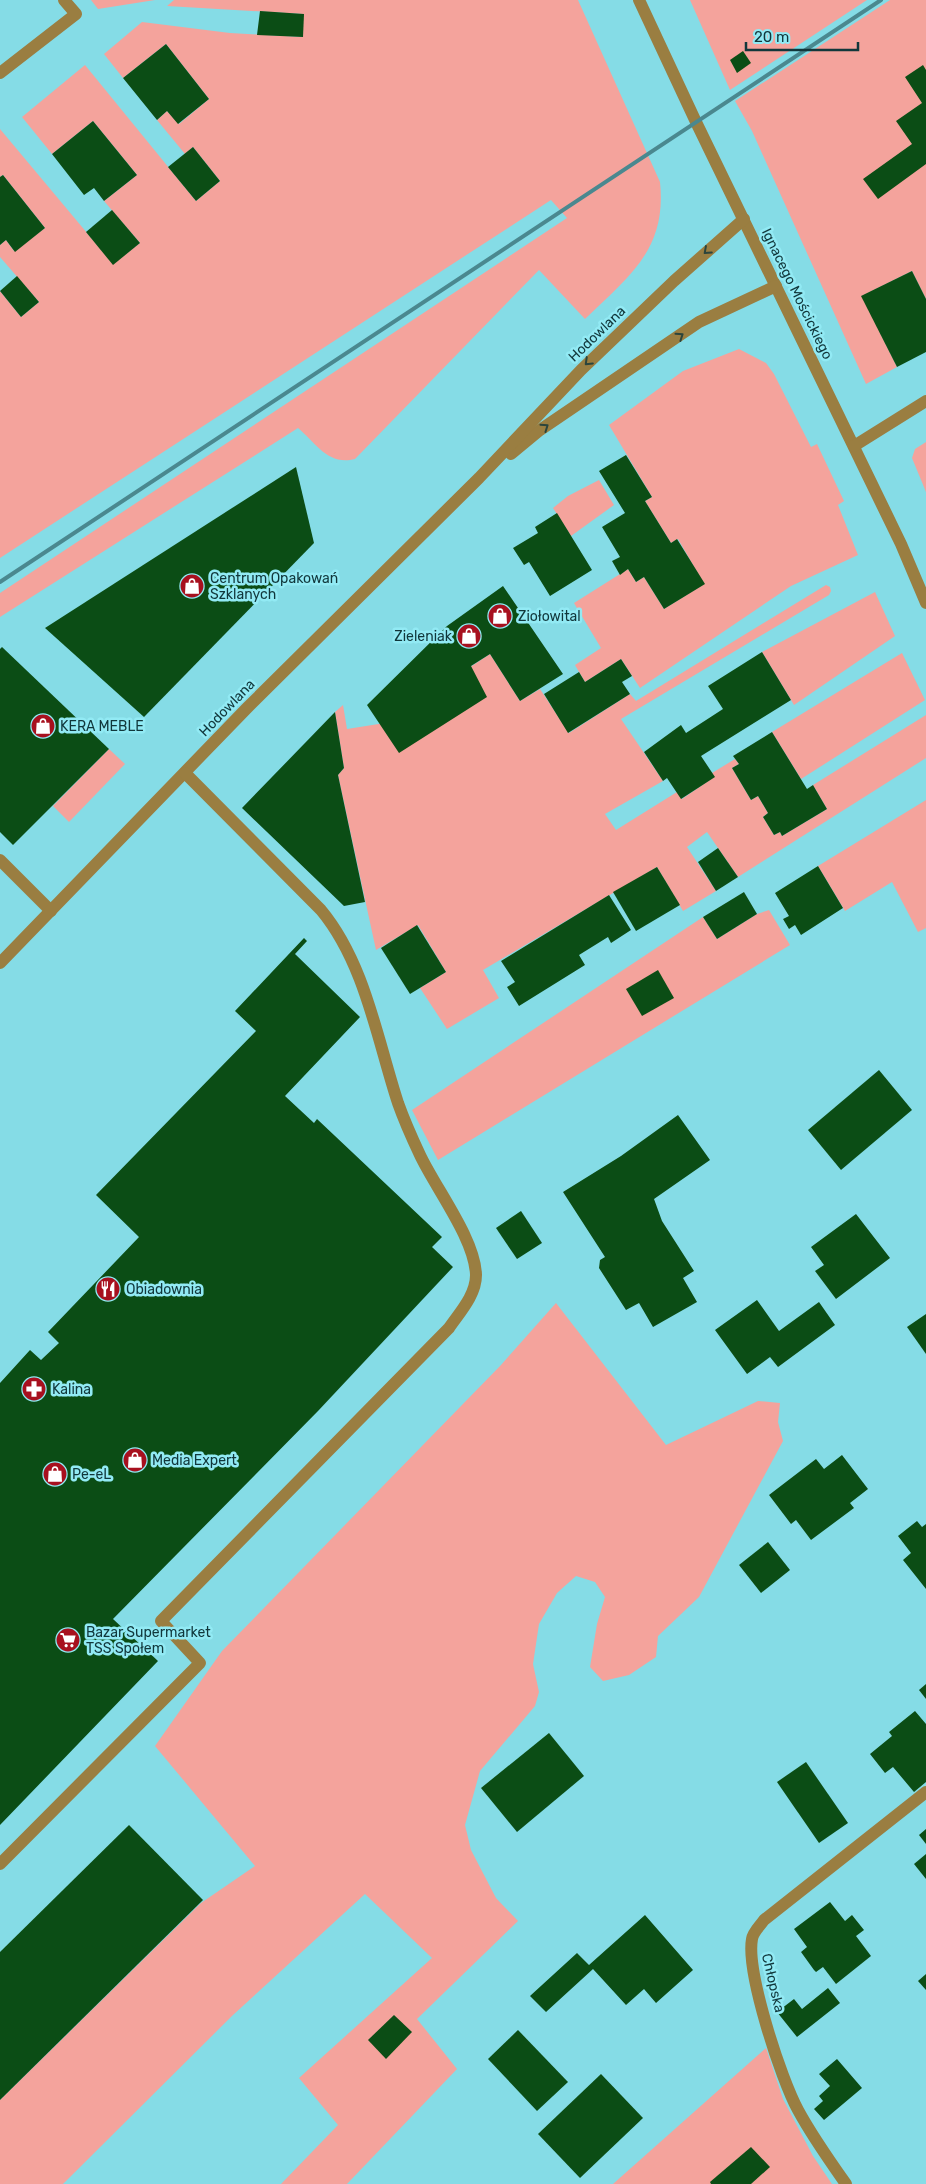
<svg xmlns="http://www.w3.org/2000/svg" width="926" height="2184" viewBox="0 0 926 2184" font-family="Rubik,sans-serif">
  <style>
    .green { fill: #f4a39c }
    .building { fill: #0b4d15 }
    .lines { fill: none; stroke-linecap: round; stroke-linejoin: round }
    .minor { stroke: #9a7e41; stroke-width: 12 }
    .rail { stroke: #4a888f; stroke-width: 4 }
    .oneway { stroke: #2c453c }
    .labels { text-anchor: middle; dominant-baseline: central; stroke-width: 5; stroke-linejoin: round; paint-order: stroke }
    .street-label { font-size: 14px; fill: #11373b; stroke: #92eaf4 }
    .poi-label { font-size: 14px; fill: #11373b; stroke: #92eaf4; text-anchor: start }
  </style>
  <rect width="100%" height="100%" fill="#85dce6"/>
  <g class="green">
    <path d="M91 0H155L98 9Z"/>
    <path d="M174 0H578L660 182C667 250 629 276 585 319L539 270 355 459C328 466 316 443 298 428L0 617V593L567 218 551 200 0 558V291L21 317 39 302 0 257V245L6 240 14 251 45 228 3 175 0 177V129L113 264 140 243 104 201 137 175 93 121 52 154 22 117 85 65 196 201 220 181 193 147 185 154 157 120 167 111 179 124 209 99 166 44 123 78 104 54 142 22 230 33 303 37V14L167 6Z"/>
    <path d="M690 0H867L730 90Z"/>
    <path d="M890 0H926V299L912 271 862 296 897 367 866 384 752 131 735 101Z"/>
    <path d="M739 349 766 363 774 374 811 447 817 444 844 501 838 505 858 555 791 586 640 688 621 659 585 682 575 665 601 648 574 603 628 569 636 582 644 577 664 609 704 584 678 539 671 543 645 501 652 497 609 425 683 371Z"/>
    <path d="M926 442V492L912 458 915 449Z"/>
    <path d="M599 480 614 505 571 536 553 508 568 496Z"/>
    <path d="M826 585 830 587 831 591 829 595 621 719 663 781 605 814 616 830 677 792 682 799 714 777 712 773 735 759 739 764 732 768 751 800 758 796 768 813 763 817 774 835 780 832 782 836 827 809 813 785 926 715V758L738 877 707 832 687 847 716 891 683 911 657 867 483 970 499 998 447 1029 420 988 446 972 418 925 376 950 338 775 344 768 335 712 343 705 347 729 385 723 490 654 520 701 540 689 569 733 630 694 636 701Z"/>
    <path d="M875 592 895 636 794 705 762 652Z"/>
    <path d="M902 653 925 700 801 779 772 732Z"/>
    <path d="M109 749 125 764 69 822 53 806Z"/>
    <path d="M926 800V928L918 932 892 882 845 911 818 866Z"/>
    <path d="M769 910 790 945 438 1160 412 1110 703 917 717 939 757 914Z"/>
    <path d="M556 1303 666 1445 758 1401 780 1403 778 1422 783 1441 699 1597 658 1636 656 1657 629 1675 603 1681 590 1667 597 1624 605 1597 595 1582 576 1576 557 1593 539 1624 533 1664 539 1692 535 1706 480 1771 465 1825 471 1850 496 1898 518 1921 417 2019 457 2069 347 2184H281L338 2125 299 2078 432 1958 365 1894 233 2015 63 2184H0V2100L201 1903 255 1866 155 1746 222 1651 501 1365Z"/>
    <path d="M766 2048 783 2099 813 2156 832 2184H613Z"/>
  </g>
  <g class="building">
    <path d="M260 11 304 14 303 37 257 35Z"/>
    <path d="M166 44 209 99 178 124 167 111 157 120 123 78Z"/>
    <path d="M743 51 751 63 737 73 730 60Z"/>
    <path d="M923 65 926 70V164L878 199 863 179 912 144 896 121 922 103 905 77Z"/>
    <path d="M93 121 137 175 104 201 94 188 84 195 52 154Z"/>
    <path d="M193 147 220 181 196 201 168 167Z"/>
    <path d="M3 175 45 228 15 252 6 240 0 245V177Z"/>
    <path d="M112 210 140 243 113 265 86 232Z"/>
    <path d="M912 271 926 299V352L897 367 861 296Z"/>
    <path d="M17 276 39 302 21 317 0 291Z"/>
    <path d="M626 455 652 497 645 501 671 543 677 539 705 584 664 609 644 577 636 582 628 569 620 575 612 561 620 557 602 527 625 513 599 471Z"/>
    <path d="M296 467 314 543 144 717 45 628Z"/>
    <path d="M557 513 592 570 550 596 529 562 524 565 513 548 538 533 535 527Z"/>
    <path d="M503 586 563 674 520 701 490 654 471 666 487 697 399 753 367 705 447 626Z"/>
    <path d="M2 647 109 749 13 845 0 832V649Z"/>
    <path d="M762 652 791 700 701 756 715 777 681 799 667 778 663 781 644 752 681 725 686 733 723 709 708 686Z"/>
    <path d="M621 659 632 676 622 682 630 694 568 733 544 694 579 672 585 682Z"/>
    <path d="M335 712 344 768 338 775 365 902 344 906 242 808Z"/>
    <path d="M772 732 807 789 813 785 827 809 782 836 780 832 774 835 763 817 768 813 758 796 751 800 732 768 739 764 733 756Z"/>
    <path d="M718 848 738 877 716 891 698 862Z"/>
    <path d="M818 866 843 908 801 935 795 925 789 929 783 919 789 916 775 893Z"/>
    <path d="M657 867 680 905 636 931 613 892Z"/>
    <path d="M744 892 757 914 717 939 703 917Z"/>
    <path d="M609 895 631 930 611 943 608 937 579 955 585 965 519 1006 507 987 515 982 501 961Z"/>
    <path d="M417 925 446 972 410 994 381 948Z"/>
    <path d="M304 938 307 941 295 954 360 1017 285 1096 314 1123 317 1119 442 1237 432 1247 453 1267 318 1411 113 1619 158 1661 0 1825V1383L30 1350 41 1360 59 1343 48 1332 139 1237 96 1195 256 1031 235 1011Z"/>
    <path d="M658 970 674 998 642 1016 626 989Z"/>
    <path d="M879 1070 912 1110 841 1170 808 1130Z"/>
    <path d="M678 1115 710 1160 654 1199 662 1221 694 1271 683 1278 697 1302 653 1327 639 1303 626 1310 599 1268 600 1260 605 1257 563 1192 621 1156Z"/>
    <path d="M521 1211 542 1243 517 1259 496 1228Z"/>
    <path d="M856 1214 890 1258 836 1299 815 1271 824 1265 811 1247Z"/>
    <path d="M757 1300 779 1331 819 1302 835 1325 778 1367 770 1357 747 1374 715 1330Z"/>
    <path d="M926 1314V1354L907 1327Z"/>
    <path d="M842 1455 868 1489 850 1503 854 1508 811 1540 796 1520 791 1524 769 1495 816 1459 824 1469Z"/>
    <path d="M917 1521 922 1527 926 1524V1589L903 1560 911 1553 898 1536Z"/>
    <path d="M768 1542 790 1570 761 1593 739 1565Z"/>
    <path d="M926 1684V1699L919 1690Z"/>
    <path d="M915 1711 926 1724V1782L914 1792 893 1767 885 1773 870 1754 892 1736 889 1732Z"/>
    <path d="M549 1733 584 1776 517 1832 481 1788Z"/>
    <path d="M806 1762 848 1823 819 1843 777 1782Z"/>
    <path d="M129 1825 203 1900 0 2100V1952Z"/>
    <path d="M926 1829V1844L919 1835Z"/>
    <path d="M926 1854V1879L914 1864Z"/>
    <path d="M830 1902 845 1921 852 1915 864 1930 856 1936 871 1956 836 1984 823 1967 816 1972 814 1970 801 1952 807 1947 794 1929Z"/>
    <path d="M645 1915 693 1970 656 2003 644 1989 626 2005 593 1969 546 2012 530 1996 577 1953 589 1965Z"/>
    <path d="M926 1974V1990L918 1981Z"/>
    <path d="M828 1988 840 2003 797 2037 777 2012 794 1999 802 2009Z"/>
    <path d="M394 2015 412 2032 386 2059 368 2040Z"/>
    <path d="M518 2030 568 2082 537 2111 488 2059Z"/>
    <path d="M837 2059 862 2088 824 2120 814 2109 823 2101 819 2096 830 2086 819 2074Z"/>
    <path d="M601 2074 643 2118 580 2178 538 2134Z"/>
    <path d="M751 2147 770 2167 751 2184H711L710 2182Z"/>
  </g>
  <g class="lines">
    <g class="minor">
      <path d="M639 0 696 122 901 544 926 603"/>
      <path d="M0 73 76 14 64 0"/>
      <path d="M854 446 926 401"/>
      <path d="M511 454 540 430 699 322 776 286"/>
      <path d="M0 860 51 911"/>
      <path d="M0 963 247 708 479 478 581 370 674 281 744 219"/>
      <path d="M0 1864 200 1663 161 1621 449 1328C460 1312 476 1295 476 1275 475 1239 436 1189 420 1155 412 1138 404 1120 398 1103 377 1039 365 963 321 910L185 773"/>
      <path d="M846 2184C829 2160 812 2136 798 2110 781 2079 746 1972 752 1939 753 1932 760 1926 764 1920L926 1792"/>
    </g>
    <path class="rail" d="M0 582 881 0"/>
  </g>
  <defs><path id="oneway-chevron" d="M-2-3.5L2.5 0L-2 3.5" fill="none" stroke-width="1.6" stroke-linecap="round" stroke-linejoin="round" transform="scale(1.25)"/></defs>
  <g class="oneway">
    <use href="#oneway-chevron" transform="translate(707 251) rotate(138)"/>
    <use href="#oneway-chevron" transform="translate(680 336) rotate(-34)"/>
    <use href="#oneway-chevron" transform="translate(588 362) rotate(136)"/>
    <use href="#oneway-chevron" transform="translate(545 427) rotate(-35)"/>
  </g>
  <defs>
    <symbol id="shop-disc" viewBox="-11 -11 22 22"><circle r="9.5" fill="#a7101e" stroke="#92eaf4"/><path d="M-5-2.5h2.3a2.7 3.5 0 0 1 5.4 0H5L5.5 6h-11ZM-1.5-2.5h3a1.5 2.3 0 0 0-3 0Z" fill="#fff"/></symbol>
    <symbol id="restaurant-disc" viewBox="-11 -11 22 22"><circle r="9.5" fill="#a7101e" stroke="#92eaf4"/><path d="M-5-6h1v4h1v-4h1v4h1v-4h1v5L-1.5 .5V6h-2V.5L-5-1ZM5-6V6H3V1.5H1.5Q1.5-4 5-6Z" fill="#fff"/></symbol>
    <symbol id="pharmacy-disc" viewBox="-11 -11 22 22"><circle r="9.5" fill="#a7101e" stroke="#92eaf4"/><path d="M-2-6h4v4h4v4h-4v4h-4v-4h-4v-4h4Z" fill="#fff"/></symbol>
    <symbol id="supermarket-disc" viewBox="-11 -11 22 22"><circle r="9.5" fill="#a7101e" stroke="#92eaf4"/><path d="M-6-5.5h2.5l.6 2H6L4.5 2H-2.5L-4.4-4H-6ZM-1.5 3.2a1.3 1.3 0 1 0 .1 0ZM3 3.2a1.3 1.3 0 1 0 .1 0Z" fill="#fff"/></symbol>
  </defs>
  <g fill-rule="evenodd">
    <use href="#shop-disc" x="178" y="572" width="28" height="28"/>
    <use href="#shop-disc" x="486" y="602" width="28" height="28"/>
    <use href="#shop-disc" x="455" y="622" width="28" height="28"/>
    <use href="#shop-disc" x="29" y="712" width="28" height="28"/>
    <use href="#restaurant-disc" x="94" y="1275" width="28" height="28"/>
    <use href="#pharmacy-disc" x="20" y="1375" width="28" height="28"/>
    <use href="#shop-disc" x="121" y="1446" width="28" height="28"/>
    <use href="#shop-disc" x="41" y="1460" width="28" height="28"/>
    <use href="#supermarket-disc" x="54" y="1626" width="28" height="28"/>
  </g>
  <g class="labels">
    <g class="street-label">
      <text transform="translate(797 294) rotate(64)">Ignacego Mościckiego</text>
      <text transform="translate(597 334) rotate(-44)">Hodowlana</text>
      <text transform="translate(227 708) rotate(-46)">Hodowlana</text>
      <text transform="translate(773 1983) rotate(77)">Chłopska</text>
    </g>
    <g class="poi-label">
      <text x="210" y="578">Centrum Opakowań<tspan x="210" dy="16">Szklanych</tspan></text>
      <text x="518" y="616">Ziołowital</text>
      <text x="452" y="636" text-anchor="end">Zieleniak</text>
      <text x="60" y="726">KERA MEBLE</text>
      <text x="126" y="1289">Obiadownia</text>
      <text x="52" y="1389">Kalina</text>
      <text x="152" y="1460">Media Expert</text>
      <text x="72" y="1474">Pe-eL</text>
      <text x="86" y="1632">Bazar Supermarket<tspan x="86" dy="16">TSS Społem</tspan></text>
    </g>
  </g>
  <path d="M746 42v8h112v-8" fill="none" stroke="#11373b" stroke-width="2.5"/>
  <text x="754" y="42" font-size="15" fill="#11373b" stroke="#92eaf4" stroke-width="4" paint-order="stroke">20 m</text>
</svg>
